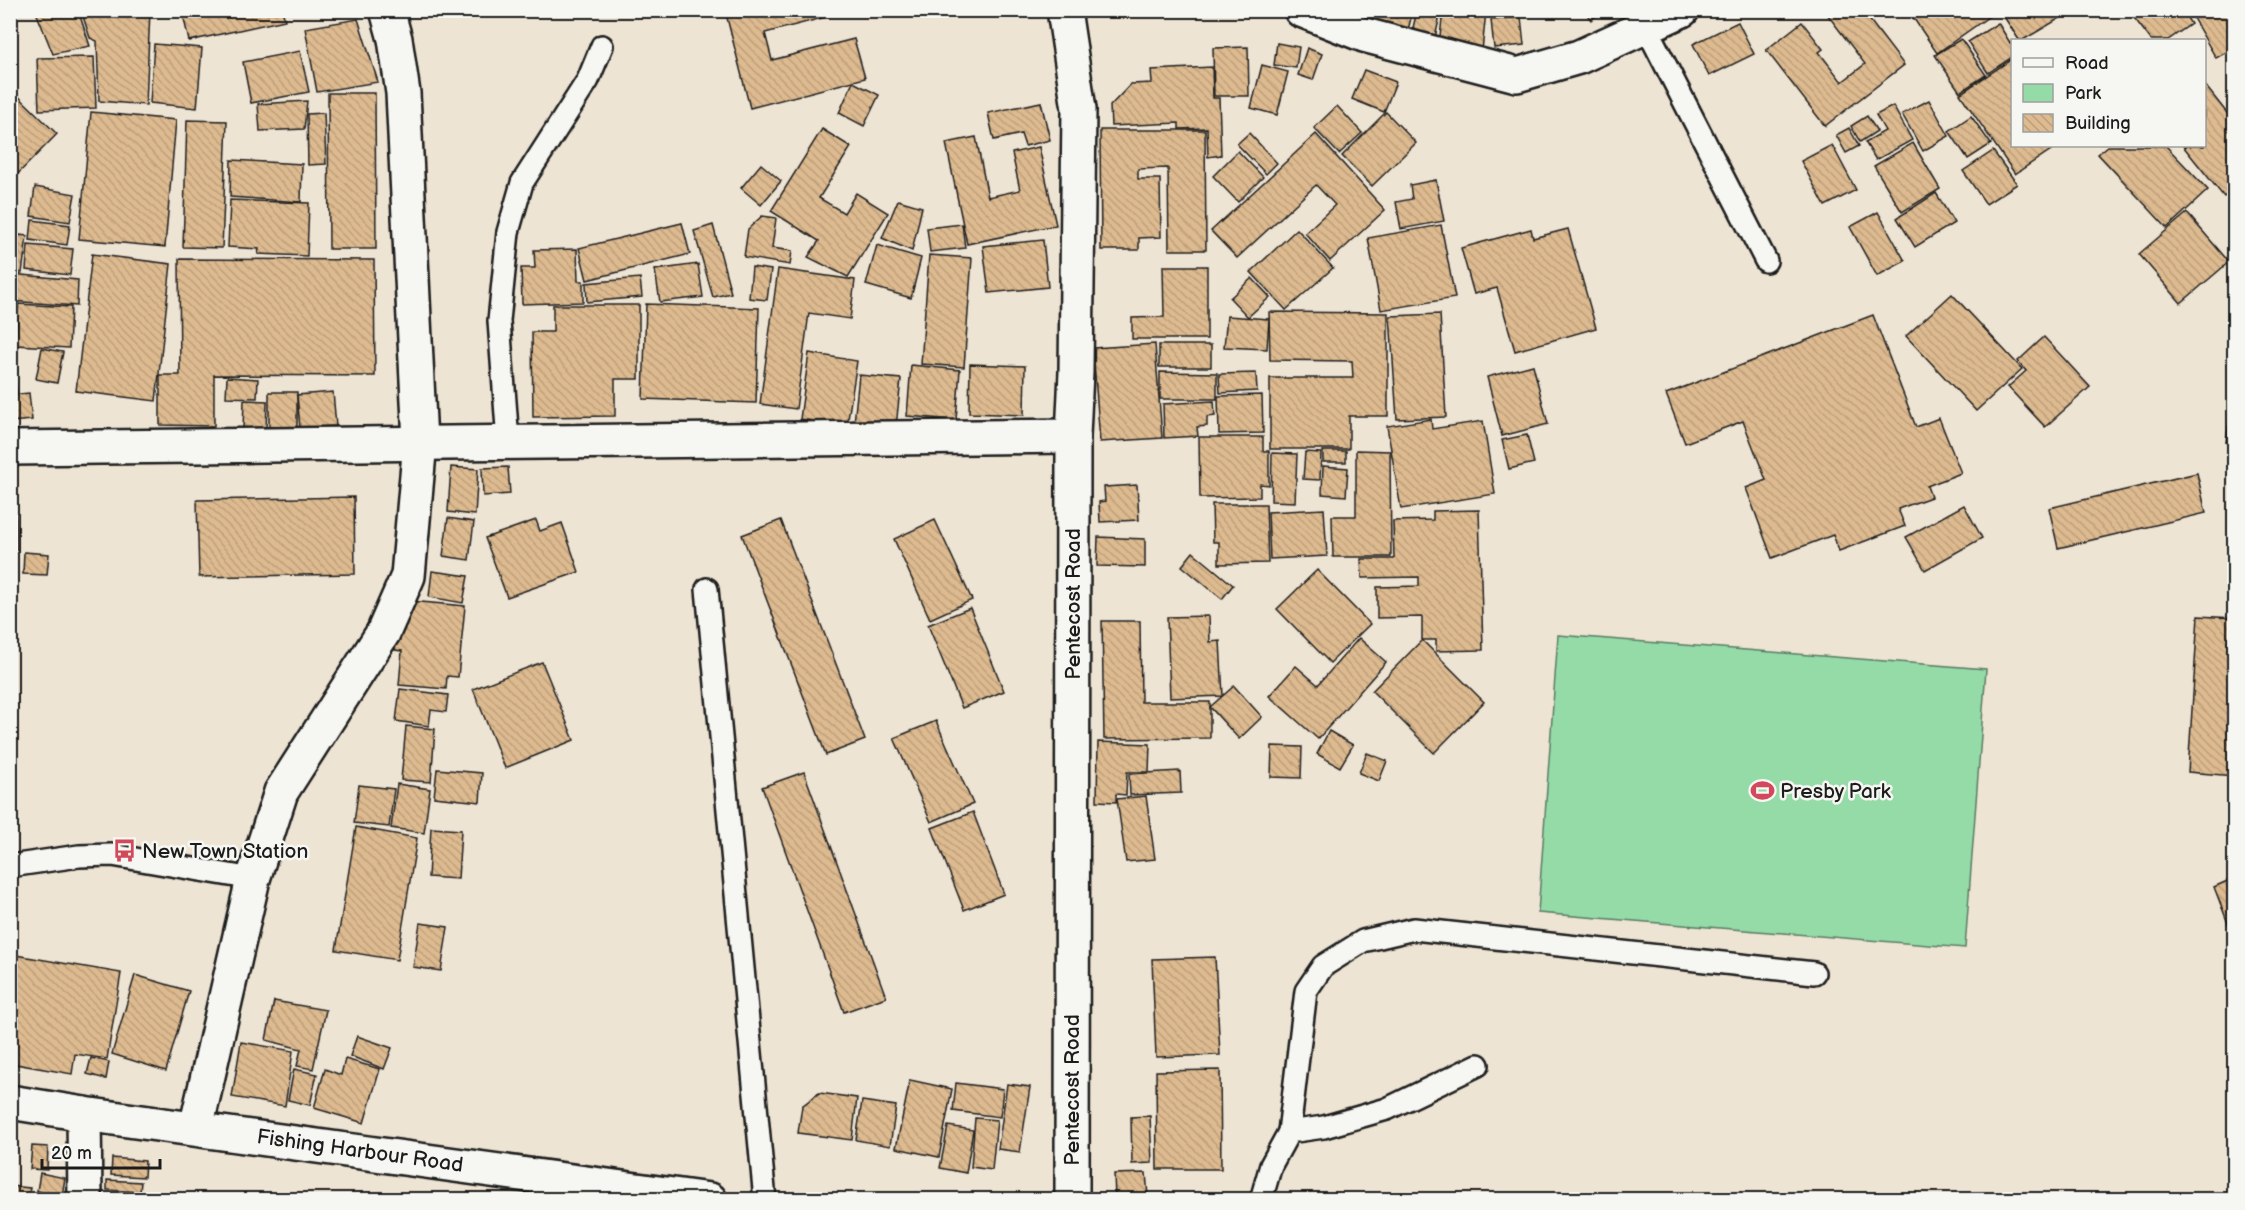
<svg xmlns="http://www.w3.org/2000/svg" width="2245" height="1210" viewBox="0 0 2245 1210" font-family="'Balsamiq Sans',sans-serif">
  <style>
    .park { fill: #95dba8; stroke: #587c62; stroke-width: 1.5 }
    .building { fill: url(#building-back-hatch); stroke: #1c1c1c; stroke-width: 1.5 }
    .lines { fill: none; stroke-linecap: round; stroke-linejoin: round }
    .service-casing { stroke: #1c1c1c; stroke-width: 26 }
    .minor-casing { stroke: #1c1c1c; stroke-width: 38 }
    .tertiary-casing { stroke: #1c1c1c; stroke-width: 38 }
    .service { stroke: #f6f6f2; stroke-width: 21 }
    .minor { stroke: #f6f6f2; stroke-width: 33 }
    .tertiary { stroke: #f6f6f2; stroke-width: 33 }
    .labels { text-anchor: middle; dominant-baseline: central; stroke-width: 5; stroke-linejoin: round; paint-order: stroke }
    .street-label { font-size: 21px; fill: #1c1c1c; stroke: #f6f6f2 }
    .poi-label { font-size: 21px; fill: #1c1c1c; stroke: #f6f6f2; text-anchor: start }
  </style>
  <defs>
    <pattern id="building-back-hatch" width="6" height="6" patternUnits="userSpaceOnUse" patternTransform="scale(1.5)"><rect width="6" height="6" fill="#ddba8f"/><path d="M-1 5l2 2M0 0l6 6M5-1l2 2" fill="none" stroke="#bd9f7b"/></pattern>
  </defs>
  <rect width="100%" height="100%" fill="#eee4d4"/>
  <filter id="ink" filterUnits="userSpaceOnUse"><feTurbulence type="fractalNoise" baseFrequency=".0167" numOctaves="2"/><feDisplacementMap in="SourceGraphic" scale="12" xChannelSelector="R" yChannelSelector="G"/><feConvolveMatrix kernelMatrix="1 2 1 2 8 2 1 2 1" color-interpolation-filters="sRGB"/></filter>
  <g filter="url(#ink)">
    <path class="park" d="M1558 635 1986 669 1965 948 1538 913Z"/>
    <g class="building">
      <path d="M41 10H78L90 46 53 54 36 12Z"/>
      <path d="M81 10H150L146 105 99 101 97 41 90 38Z"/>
      <path d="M182 10H282L285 20 189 41Z"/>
      <path d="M725 10H828L830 16 765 33 772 60 854 39 865 78 750 108Z"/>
      <path d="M1369 10H1413L1406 38 1365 27Z"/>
      <path d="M1417 10 1441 11 1434 42 1411 37Z"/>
      <path d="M1443 10 1486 11 1482 51 1439 46Z"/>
      <path d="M1491 10H1519L1493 17Z"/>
      <path d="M1584 10H1604L1591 20Z"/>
      <path d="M1824 10H1862L1904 65 1825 126 1766 50 1802 22 1823 49 1819 52 1842 82 1865 64Z"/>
      <path d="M1908 10H1998L1937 53Z"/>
      <path d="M2003 10H2058L2062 17 2023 40H2019L2001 12Z"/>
      <path d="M2131 10H2182L2191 24 2168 40H2151L2129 11Z"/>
      <path d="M2207 10H2234V48L2216 58 2193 18Z"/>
      <path d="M1521 17 1524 45 1494 48 1491 20Z"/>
      <path d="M358 19 378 82 317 92 305 28Z"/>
      <path d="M1738 22 1754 54 1709 76 1693 44Z"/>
      <path d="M1998 23 2012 46V57L1988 73 1968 42Z"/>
      <path d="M1961 39 1986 75 1960 92 1935 55Z"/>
      <path d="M1277 43 1299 47 1296 68 1274 65Z"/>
      <path d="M154 44 202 48 197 108 150 103Z"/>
      <path d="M1248 47 1249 96H1214L1213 48Z"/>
      <path d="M1307 48 1322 54 1313 80 1298 75Z"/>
      <path d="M300 51 309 92 251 103 243 62Z"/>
      <path d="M94 57 96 108 39 110 37 58Z"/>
      <path d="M2012 59V146H2057L2015 174 1960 94Z"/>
      <path d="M1262 65 1288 72 1277 115 1251 108Z"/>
      <path d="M1212 67 1213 98H1219L1221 155 1208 157 1207 128 1179 129V123L1111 126 1110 106 1131 84 1152 83 1151 70Z"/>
      <path d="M1364 70 1396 82 1384 112 1352 99Z"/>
      <path d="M853 82 879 95 864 126 839 113Z"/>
      <path d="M2204 84 2234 122V188L2224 197 2183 146H2204Z"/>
      <path d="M10 88 57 134 10 182Z"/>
      <path d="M328 93H375L376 249H329Z"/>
      <path d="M1929 100 1949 136 1923 151 1902 114Z"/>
      <path d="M307 101 304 129 260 131 258 104Z"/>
      <path d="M1041 102 1050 140 1025 146 1021 134 994 140 988 113Z"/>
      <path d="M1337 106 1362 133 1339 154 1314 128Z"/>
      <path d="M1893 106 1912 140 1876 160 1865 142 1885 131 1876 115Z"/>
      <path d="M91 112 176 120 165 247 79 239Z"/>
      <path d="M1386 112 1416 143 1372 186 1342 156Z"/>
      <path d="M324 113 326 164 308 165 307 114Z"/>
      <path d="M1867 116 1877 131 1860 142 1851 126Z"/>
      <path d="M1971 116 1991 144 1968 159 1949 131Z"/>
      <path d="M187 120 227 121 222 248 183 247Z"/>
      <path d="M1849 128 1859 146 1846 153 1836 135Z"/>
      <path d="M822 129 851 147 819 198 844 213 856 193 888 213 848 277 808 257 819 241 771 211Z"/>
      <path d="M1100 130H1205L1206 250H1169L1168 168 1138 169V179H1160L1161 237 1139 238V250H1101Z"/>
      <path d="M1249 133 1277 163 1266 174 1237 144Z"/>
      <path d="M1316 134 1385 210 1330 261 1305 233 1335 205 1316 185 1237 258 1211 231Z"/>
      <path d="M976 137 988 197 1020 190 1012 153 1039 147 1056 225 967 244 946 143Z"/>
      <path d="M1913 143 1940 189 1902 212 1874 166Z"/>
      <path d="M1832 145 1856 190 1825 206 1801 161Z"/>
      <path d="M2108 146H2166L2208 190 2167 228 2098 154Z"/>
      <path d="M1238 151 1263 177 1238 202 1213 176Z"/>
      <path d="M1993 151 2017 184 1986 204 1963 171Z"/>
      <path d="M231 160 302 164 301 202 230 197Z"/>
      <path d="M761 164 781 181 761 205 741 188Z"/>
      <path d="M1436 180 1444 221 1401 229 1396 202 1412 199 1410 185Z"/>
      <path d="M35 187 75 194 70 222 31 216Z"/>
      <path d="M1936 193 1954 223 1915 247 1897 218Z"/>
      <path d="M230 200 309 203 307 256 258 254 259 249 228 247Z"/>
      <path d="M898 200 922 207 912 251 882 238Z"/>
      <path d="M1878 212 1905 261 1877 276 1850 227Z"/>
      <path d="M2187 213 2229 262 2181 303 2139 254Z"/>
      <path d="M762 216 776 218 772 248 792 251 790 265 744 257 748 229Z"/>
      <path d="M32 220 70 225 67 245 30 240Z"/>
      <path d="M682 223 690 254 587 280 579 248Z"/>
      <path d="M962 224 965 248 930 252 927 228Z"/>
      <path d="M713 225 731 293 713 297 694 231Z"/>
      <path d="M1441 225 1455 298 1381 310 1368 238Z"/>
      <path d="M1297 229 1333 268 1286 310 1251 272Z"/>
      <path d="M1531 229 1533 238 1568 229 1596 328 1515 351 1497 288 1474 294 1461 248Z"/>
      <path d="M10 234 27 236 22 273 10 272Z"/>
      <path d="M1043 240 1048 287 989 293 983 246Z"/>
      <path d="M28 245 73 249 70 275 26 270Z"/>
      <path d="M877 245 921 258 911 298 866 285Z"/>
      <path d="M577 249 578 281H583V302L522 304 521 268H535L534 250Z"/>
      <path d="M92 254 171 264 156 401 76 391Z"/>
      <path d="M929 255 972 258 964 367 921 364Z"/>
      <path d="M179 259 374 260 375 376 214 375V426L160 425V375H180Z"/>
      <path d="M698 264 703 297 660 302 655 270Z"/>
      <path d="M1163 266H1207V339H1132V318L1164 317Z"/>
      <path d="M752 267 771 270 767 300 749 298Z"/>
      <path d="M778 269 855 280 850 319 809 313 796 409 760 404Z"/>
      <path d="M10 274 78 280 77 306 10 301Z"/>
      <path d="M640 278 642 297 587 302 586 283Z"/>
      <path d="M1252 278 1270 297 1248 317 1230 298Z"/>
      <path d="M1952 294 2022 369 1976 411 1906 336Z"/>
      <path d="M18 304 71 307 69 348 16 345Z"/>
      <path d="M646 304 759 308 756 403 643 399Z"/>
      <path d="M553 305H639V379H615V416L533 417 532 332H553Z"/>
      <path d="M1269 312 1388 313V416H1349V449H1270V378H1353L1352 361 1270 360Z"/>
      <path d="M1440 314 1446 417 1397 419 1390 316Z"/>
      <path d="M1873 315 1916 427 1939 418 1961 473 1927 486 1931 497 1898 509 1905 526 1839 551 1833 535 1772 558 1746 488 1766 480 1743 421 1685 443 1666 394Z"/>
      <path d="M1227 316 1269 319 1267 349 1224 347Z"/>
      <path d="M2044 337 2090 387 2045 427 2008 387 2026 371 2018 361Z"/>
      <path d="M1155 344 1162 438 1100 442 1093 348Z"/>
      <rect x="1159" y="345" width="52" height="22"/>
      <path d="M42 348 63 352 57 383 36 379Z"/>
      <path d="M809 353 857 361 847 426 800 419Z"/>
      <path d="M12 355 17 392 10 393V356Z"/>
      <path d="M970 364 1025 366 1024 415 969 413Z"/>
      <path d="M911 365 960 370 956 420 907 416Z"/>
      <path d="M1533 365 1548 424 1502 436 1487 377Z"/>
      <path d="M1160 372 1217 373V399H1160Z"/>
      <path d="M1256 373 1257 391 1220 393 1219 374Z"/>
      <path d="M859 375 901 379 896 427 854 423Z"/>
      <path d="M227 377 258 379 257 398 226 397Z"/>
      <path d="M2234 389V443L2226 442Z"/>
      <rect x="269" y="392" width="28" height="36"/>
      <path d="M333 392 336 426 300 428 297 395Z"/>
      <path d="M29 393 32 420 10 422V395Z"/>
      <path d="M1262 395 1263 433 1219 434 1218 396Z"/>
      <path d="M244 400 267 401 266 431 243 430Z"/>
      <path d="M1214 401 1215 416 1207 417V426L1197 427 1198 436 1164 438 1163 404Z"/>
      <path d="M1431 419 1432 429 1483 421 1495 494 1401 509 1387 426Z"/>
      <path d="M1527 435 1534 463 1509 469 1502 440Z"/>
      <path d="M1199 437H1263V451H1269V485L1260 484V497L1200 498Z"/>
      <path d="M1356 450 1390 451 1391 557H1333L1332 516H1356Z"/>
      <rect x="1323" y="451" width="23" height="11"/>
      <path d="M1305 452 1321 453 1320 480 1303 479Z"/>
      <path d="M1272 453 1297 454 1295 502 1271 501Z"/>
      <path d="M1323 466 1348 468 1346 496 1322 494Z"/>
      <path d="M451 467 478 469 475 515 448 512Z"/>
      <path d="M508 467 510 494 483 496 482 468Z"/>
      <path d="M2197 473 2206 513 2058 548 2049 508Z"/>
      <path d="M1137 485 1139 520 1100 522 1099 502 1105 501 1104 487Z"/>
      <path d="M354 497 355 574 199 577 197 500Z"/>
      <path d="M1212 504H1266L1268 563 1219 564V542H1213Z"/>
      <path d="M1964 505 1982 538 1925 570 1906 537Z"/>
      <path d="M1324 509 1327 556 1270 559 1268 512Z"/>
      <path d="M1479 510 1483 650 1436 651V640H1422V617L1377 618V587L1419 586V577L1362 578 1361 559H1394L1393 521 1433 520V511Z"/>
      <path d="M10 511H16L17 550H10Z"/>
      <path d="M448 518 474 522 469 560 443 556Z"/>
      <path d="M536 520 540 531 562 523 579 572 507 597 485 538Z"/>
      <path d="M781 520 865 740 826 755 742 535Z"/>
      <path d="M935 520 972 600 930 619 894 539Z"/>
      <path d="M1098 537 1145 539V567L1097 566Z"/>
      <path d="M24 552 49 554 47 575 23 574Z"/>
      <path d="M1193 552 1233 585 1222 599 1182 566Z"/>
      <path d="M10 554H13L14 575H10Z"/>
      <path d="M1317 570 1370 624 1330 663 1277 609Z"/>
      <path d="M432 571 468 576 463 603 429 597Z"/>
      <path d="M399 600 465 606 458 677 447 676 446 689 399 685 402 651 395 650Z"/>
      <path d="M970 608 1004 691 962 708 928 625Z"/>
      <path d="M1209 616 1210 642 1220 641 1223 696 1170 698 1167 617Z"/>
      <path d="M2198 616 2234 618V776L2188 772Z"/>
      <path d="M1102 621H1140L1141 702H1210V738L1104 739Z"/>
      <path d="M1359 638 1386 662 1318 739 1269 696 1296 666 1318 685Z"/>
      <path d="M1422 640 1484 702 1434 753 1372 691Z"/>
      <path d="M542 662 574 740 505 768 473 689Z"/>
      <path d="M1234 686 1262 717 1239 739 1210 707Z"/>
      <path d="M400 689 448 695 446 712 431 710 429 726 396 721Z"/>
      <path d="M936 721 973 804 931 822 894 738Z"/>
      <path d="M406 726 435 729 431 782 401 780Z"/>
      <path d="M1329 731 1353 745 1340 767 1317 754Z"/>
      <path d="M1098 742 1150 744 1149 772H1127L1126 795 1116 794V802L1097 801Z"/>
      <path d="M1272 746 1302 747 1301 778 1271 777Z"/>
      <path d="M1367 753 1387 761 1379 781 1359 773Z"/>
      <path d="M437 769 482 773 480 802 434 797Z"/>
      <path d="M1180 771 1181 793 1130 795 1129 774Z"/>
      <path d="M804 772 886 997 844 1012 762 787Z"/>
      <path d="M397 784 430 789 424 833 391 828Z"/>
      <path d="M359 785 394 789 389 827 354 823Z"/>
      <path d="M1146 796 1155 859 1126 862 1117 799Z"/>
      <path d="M973 812 1004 894 964 910 932 828Z"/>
      <path d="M356 827 417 838 397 960 336 950Z"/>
      <path d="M431 828 461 830 458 879 428 877Z"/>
      <path d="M2234 878V939L2214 887Z"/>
      <path d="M420 923 448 927 441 971 413 967Z"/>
      <path d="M10 954 121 973 107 1059 75 1054 72 1074 10 1063Z"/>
      <path d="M1215 957 1220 1055 1156 1057 1152 959Z"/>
      <path d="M135 975 189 991 166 1071 112 1054Z"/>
      <path d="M274 1001 326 1010 313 1069 297 1066 301 1049 266 1040Z"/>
      <path d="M357 1036 392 1048 384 1069 350 1056Z"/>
      <path d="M241 1042 293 1051 285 1106 232 1097Z"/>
      <path d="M91 1058 109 1062 106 1079 87 1074Z"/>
      <path d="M345 1059 380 1069 364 1123 314 1108 325 1069 341 1075Z"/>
      <path d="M294 1069 317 1074 310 1105 288 1100Z"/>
      <path d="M1220 1070 1221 1169H1157L1156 1071Z"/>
      <path d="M910 1080 952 1089 939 1157 896 1148Z"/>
      <path d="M956 1083 1003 1089 1000 1117 953 1111Z"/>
      <path d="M1007 1084 1030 1087 1020 1152 998 1149Z"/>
      <path d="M819 1093 857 1098 852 1140 798 1133 802 1106Z"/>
      <path d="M862 1101 896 1106 890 1146 856 1140Z"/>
      <path d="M1150 1116 1152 1163 1132 1164 1131 1117Z"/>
      <path d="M975 1118 997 1120 992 1170 971 1167Z"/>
      <path d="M948 1126 973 1130 966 1173 940 1168Z"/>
      <path d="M32 1146 48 1147 47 1170 30 1169Z"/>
      <path d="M112 1158 145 1161 144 1177 111 1175Z"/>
      <path d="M40 1173 65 1178 62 1196 37 1191Z"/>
      <path d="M1146 1173 1148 1196 1115 1198 1114 1174Z"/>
      <path d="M107 1180 141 1182 140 1192 107 1190Z"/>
      <path d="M10 1186 30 1188 28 1200H10Z"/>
      <rect x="107" y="1196" width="31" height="4"/>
    </g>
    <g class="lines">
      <defs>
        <g id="service">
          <path d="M1646 27 1766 261"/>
          <path d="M508 442 499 321 508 232 522 183 588 80 602 46"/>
          <path d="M707 589 765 1200"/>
          <path d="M10 866 79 856 112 855 253 879"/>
          <path d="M1289 1132 1306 991 1323 966 1363 941 1414 929 1814 973"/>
          <path d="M1261 1200 1271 1165 1289 1132 1324 1127 1387 1109 1478 1065"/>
        </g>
        <g id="minor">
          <path d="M1064 10 1079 109 1076 372 1073 436 1072 1200"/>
          <path d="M1301 10 1364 35 1517 75 1579 57 1682 10"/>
          <path d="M10 448 1073 436"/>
          <path d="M84 1114 85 1200"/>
          <path d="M196 1128 253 879 281 792 383 633 408 576 420 442 403 93 395 39 387 10"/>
        </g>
        <path id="tertiary" d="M10 1102 84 1114 710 1200"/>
      </defs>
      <use href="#service" class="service-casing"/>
      <use href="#minor" class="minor-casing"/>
      <use href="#tertiary" class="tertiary-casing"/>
      <use href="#service" class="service"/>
      <use href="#minor" class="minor"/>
      <use href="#tertiary" class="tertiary"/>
    </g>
  </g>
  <defs>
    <symbol id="stadium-bare" viewBox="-9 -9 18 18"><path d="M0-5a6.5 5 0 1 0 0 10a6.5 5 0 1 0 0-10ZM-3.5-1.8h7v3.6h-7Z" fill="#d1495b" stroke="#f6f6f2" stroke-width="2.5" paint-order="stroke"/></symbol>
    <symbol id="bus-bare" viewBox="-9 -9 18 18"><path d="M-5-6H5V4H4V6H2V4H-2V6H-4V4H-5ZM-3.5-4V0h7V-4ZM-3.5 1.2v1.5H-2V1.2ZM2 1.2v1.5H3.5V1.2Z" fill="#d1495b" stroke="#f6f6f2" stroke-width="2.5" paint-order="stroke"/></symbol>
  </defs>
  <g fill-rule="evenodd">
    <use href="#stadium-bare" x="1746" y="774" width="33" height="33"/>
    <use href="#bus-bare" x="108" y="834" width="33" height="33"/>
  </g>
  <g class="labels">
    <g class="street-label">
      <text transform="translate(1073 604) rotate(-90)">Pentecost Road</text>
      <text transform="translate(1072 1090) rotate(-90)">Pentecost Road</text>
      <text transform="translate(360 1151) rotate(8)">Fishing Harbour Road</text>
    </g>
    <g class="poi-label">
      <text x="1780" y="791">Presby Park</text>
      <text x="142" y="851">New Town Station</text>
    </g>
  </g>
  <rect width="2245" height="1210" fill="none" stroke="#f6f6f2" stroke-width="36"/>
  <rect x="18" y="18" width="2209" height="1174" fill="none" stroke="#1c1c1c" stroke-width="2" filter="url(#ink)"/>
  <rect x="2011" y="39" width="195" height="108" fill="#f6f6f2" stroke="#9f9f9c" stroke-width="1.5"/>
  <rect x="2023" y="58" width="30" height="9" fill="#f6f6f2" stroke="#9f9f9c" stroke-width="1.5"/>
  <text x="2065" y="69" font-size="18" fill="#1c1c1c">Road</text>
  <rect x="2023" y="84" width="30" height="18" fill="#95dba8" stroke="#9f9f9c" stroke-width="1.5"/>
  <text x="2065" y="99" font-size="18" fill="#1c1c1c">Park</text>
  <rect x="2023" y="114" width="30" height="18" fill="url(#building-back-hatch)" stroke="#9f9f9c" stroke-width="1.5"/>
  <text x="2065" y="129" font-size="18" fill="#1c1c1c">Building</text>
  <path d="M42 1159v9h118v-9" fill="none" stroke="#1c1c1c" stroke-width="3"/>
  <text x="51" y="1159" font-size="18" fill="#1c1c1c" stroke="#f6f6f2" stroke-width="4.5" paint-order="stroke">20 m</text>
</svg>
